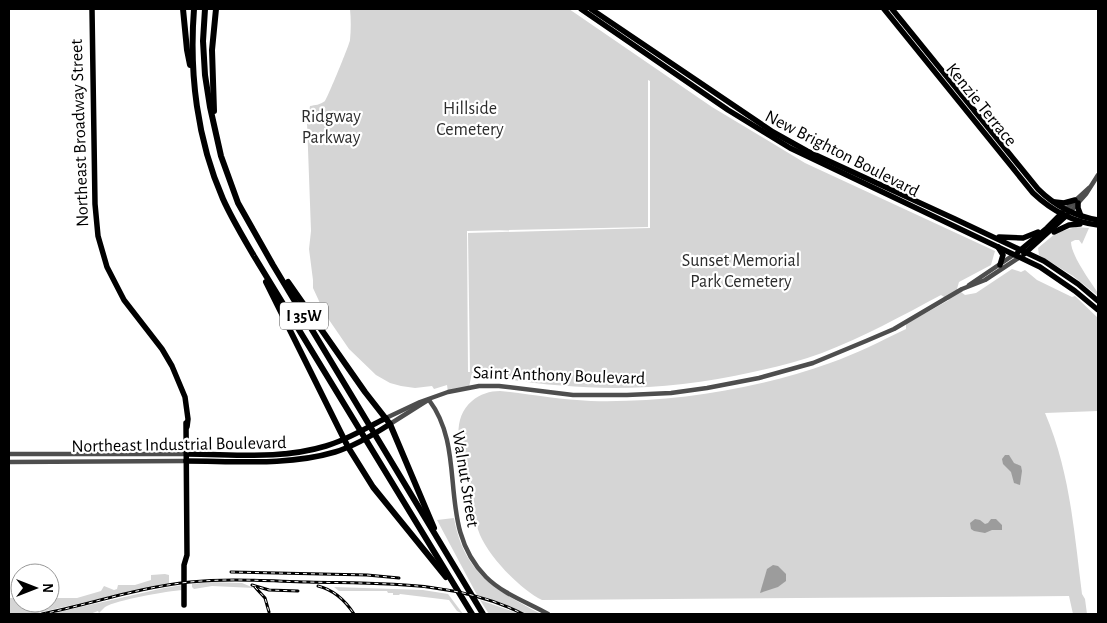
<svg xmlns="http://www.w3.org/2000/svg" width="1107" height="623" viewBox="0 0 1107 623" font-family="'Alegreya Sans',sans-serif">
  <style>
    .green { fill: #d5d5d5; fill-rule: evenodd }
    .water { fill: #9c9c9c }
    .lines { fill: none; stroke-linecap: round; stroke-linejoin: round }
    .minor { stroke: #4e4e4e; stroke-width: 4.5 }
    .major { stroke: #000; stroke-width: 5.5 }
    .highway { stroke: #000; stroke-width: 6 }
    .rail-casing { stroke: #000; stroke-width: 3 }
    .rail { stroke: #fff; stroke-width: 1; stroke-dasharray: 4; stroke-linecap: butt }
    .labels { text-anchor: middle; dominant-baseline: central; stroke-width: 4.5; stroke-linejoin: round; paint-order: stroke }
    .shield { fill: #fff; stroke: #4c4c4c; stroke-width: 1 }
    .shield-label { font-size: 16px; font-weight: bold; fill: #000 }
    .street-label { font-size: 18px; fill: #000; stroke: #fff }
    .park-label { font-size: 18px; fill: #2c2c2c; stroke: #fff }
  </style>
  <rect width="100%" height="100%" fill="#fff"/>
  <g class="green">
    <path d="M350 9H569L712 107 805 163 995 251 991 265 959 282 957 289 965 295 976 293 1012 269 1021 272 1025 270 1037 280 1072 297 1075 296 1098 318V411L1045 413C1070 471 1074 531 1082 594L1085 599 1087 614H1073L1069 596 542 600C521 590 490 558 480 535 474 521 473 502 469 487 463 460 447 422 472 401 480 394 490 391 500 391 530 394 560 400 591 401 671 403 754 390 830 363 856 354 881 341 906 329V324L949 300 941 295C902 316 863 337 822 353 800 361 776 367 753 372 657 394 568 392 472 373L469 387 448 392 447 385 434 389 432 386 415 388 401 386 390 383 376 375 349 349 325 314 313 288V280L309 249 311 231 307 122 310 106C315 105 320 105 325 101 327 99 349 46 350 40 351 30 351 19 350 9ZM648 80 650 81V228L468 233 470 372H468L467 231 648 227Z"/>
    <path d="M1076 227 1089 228 1082 244 1079 240H1075L1071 242C1071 255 1090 281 1098 293V296L1073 276 1039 255 1038 248 1056 233Z"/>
    <path d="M454 518C464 574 496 590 541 614H526L477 595 437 520Z"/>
    <path d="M165 574 169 575V583L33 614H9V598H20V603H50V598H77L101 591 104 586 114 590 117 589 118 585H135L151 580V575Z"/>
    <path d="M209 582 242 583 254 588 212 586 194 589 192 587V584Z"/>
    <path d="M183 585V590C168 591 116 600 105 607 103 609 101 611 99 613L98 611 90 614H50L164 588Z"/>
    <path d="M334 587 423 590 448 594 463 614 457 611 449 600 400 594 399 595H393V593H388L387 591H339Z"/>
    <path d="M480 600 520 614H489Z"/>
  </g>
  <g class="water">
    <path d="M1005 455H1009L1014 463 1021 466 1022 471 1020 485 1014 483 1011 472 1003 464 1002 459Z"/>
    <path d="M975 519 980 520 985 524 988 523 991 519H996L1002 525V530H992L985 533 974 531 971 529 970 523Z"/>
    <path d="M773 565 778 566 786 574V581L778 587 760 593 767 569Z"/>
  </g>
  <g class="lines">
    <g class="minor">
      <path d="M1065 210 1089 188"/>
      <path d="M1070 212 1086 194 1098 175"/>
      <path d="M969 285 1015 254"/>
      <path d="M429 400C469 453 435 526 486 577 503 594 527 602 548 614"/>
      <path d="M386 418 420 402 448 392 479 386H499L573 395H627L671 393 707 388 759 378 813 363 866 341 894 329 962 289 985 280 1020 257"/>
      <path d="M390 424 428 400"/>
      <path d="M9 454H187"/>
      <path d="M9 462 186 461"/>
    </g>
    <g class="major">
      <path d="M92 9 95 204 98 236 107 267 124 300 162 349 172 366 185 397 188 419 187 427"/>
      <path d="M581 9 728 110 790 148 1040 267 1075 291 1098 310"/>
      <path d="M591 9 773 132 807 151 955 219 1044 261 1078 284 1098 301"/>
      <path d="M884 9 1033 193C1052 211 1072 222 1098 225"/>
      <path d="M892 9 1038 189C1055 206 1074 216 1098 220"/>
      <path d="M1055 202 1064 203 1075 200"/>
      <path d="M1078 203V208L1081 216"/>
      <path d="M1054 232 1069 225 1080 224"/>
      <path d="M999 237 1023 238 1038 232"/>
      <path d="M998 247 1003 255 1000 265"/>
      <path d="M1018 252 1047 228 1062 213"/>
      <path d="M1024 254 1067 215"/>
      <path d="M187 454C234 454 280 460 326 446 347 440 366 428 386 418"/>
      <path d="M186 461C235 461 288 466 335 452 355 446 373 435 390 424"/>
      <path d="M184 605V565L187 555 186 423"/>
    </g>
    <g class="highway">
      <path d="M183 9 187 50 190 65"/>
      <path d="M194 9C189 73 197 140 223 199 232 219 243 237 254 256L472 614"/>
      <path d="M205 9 203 41 205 75 210 107 221 156 238 203 273 265 483 614"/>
      <path d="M214 111 212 50 216 9"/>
      <path d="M266 282 348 447 373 487 446 577"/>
      <path d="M288 282 365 392 390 424 434 528"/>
    </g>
    <defs>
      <g id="rail">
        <path d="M231 572 367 575 399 578"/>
        <path d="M252 585 269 590 298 591"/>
        <path d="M318 586C334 590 345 600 354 614"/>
        <path d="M255 587 265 598 269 612"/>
        <path d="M42 614C91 604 140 587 190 582 229 578 269 581 308 582 381 584 456 580 523 614"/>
      </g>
    </defs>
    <use href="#rail" class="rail-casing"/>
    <use href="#rail" class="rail"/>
  </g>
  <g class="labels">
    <rect class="shield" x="280" y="302.5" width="48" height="27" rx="4"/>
    <g class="shield-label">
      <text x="304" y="316">I 35W</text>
    </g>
    <g class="street-label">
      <text transform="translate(981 105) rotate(51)">Kenzie Terrace</text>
      <text transform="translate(80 133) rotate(-92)">Northeast Broadway Street</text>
      <text transform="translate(842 154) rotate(27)">New Brighton Boulevard</text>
      <text transform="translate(559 376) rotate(2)">Saint Anthony Boulevard</text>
      <text transform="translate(179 445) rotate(-1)">Northeast Industrial Boulevard</text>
      <text transform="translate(465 479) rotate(81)">Walnut Street</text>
    </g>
    <g class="park-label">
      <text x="470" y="109">Hillside<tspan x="470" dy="21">Cemetery</tspan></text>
      <text x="331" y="117">Ridgway<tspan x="331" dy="21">Parkway</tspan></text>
      <text x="741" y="261">Sunset Memorial<tspan x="741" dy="21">Park Cemetery</tspan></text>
    </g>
  </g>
  <rect width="1107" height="623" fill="none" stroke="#000000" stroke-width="20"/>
  <g transform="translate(35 588) rotate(90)"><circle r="24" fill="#ffffff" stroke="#999999"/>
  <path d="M0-4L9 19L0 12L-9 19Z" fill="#000000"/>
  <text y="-8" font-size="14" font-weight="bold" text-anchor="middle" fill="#000000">N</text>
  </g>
</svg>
